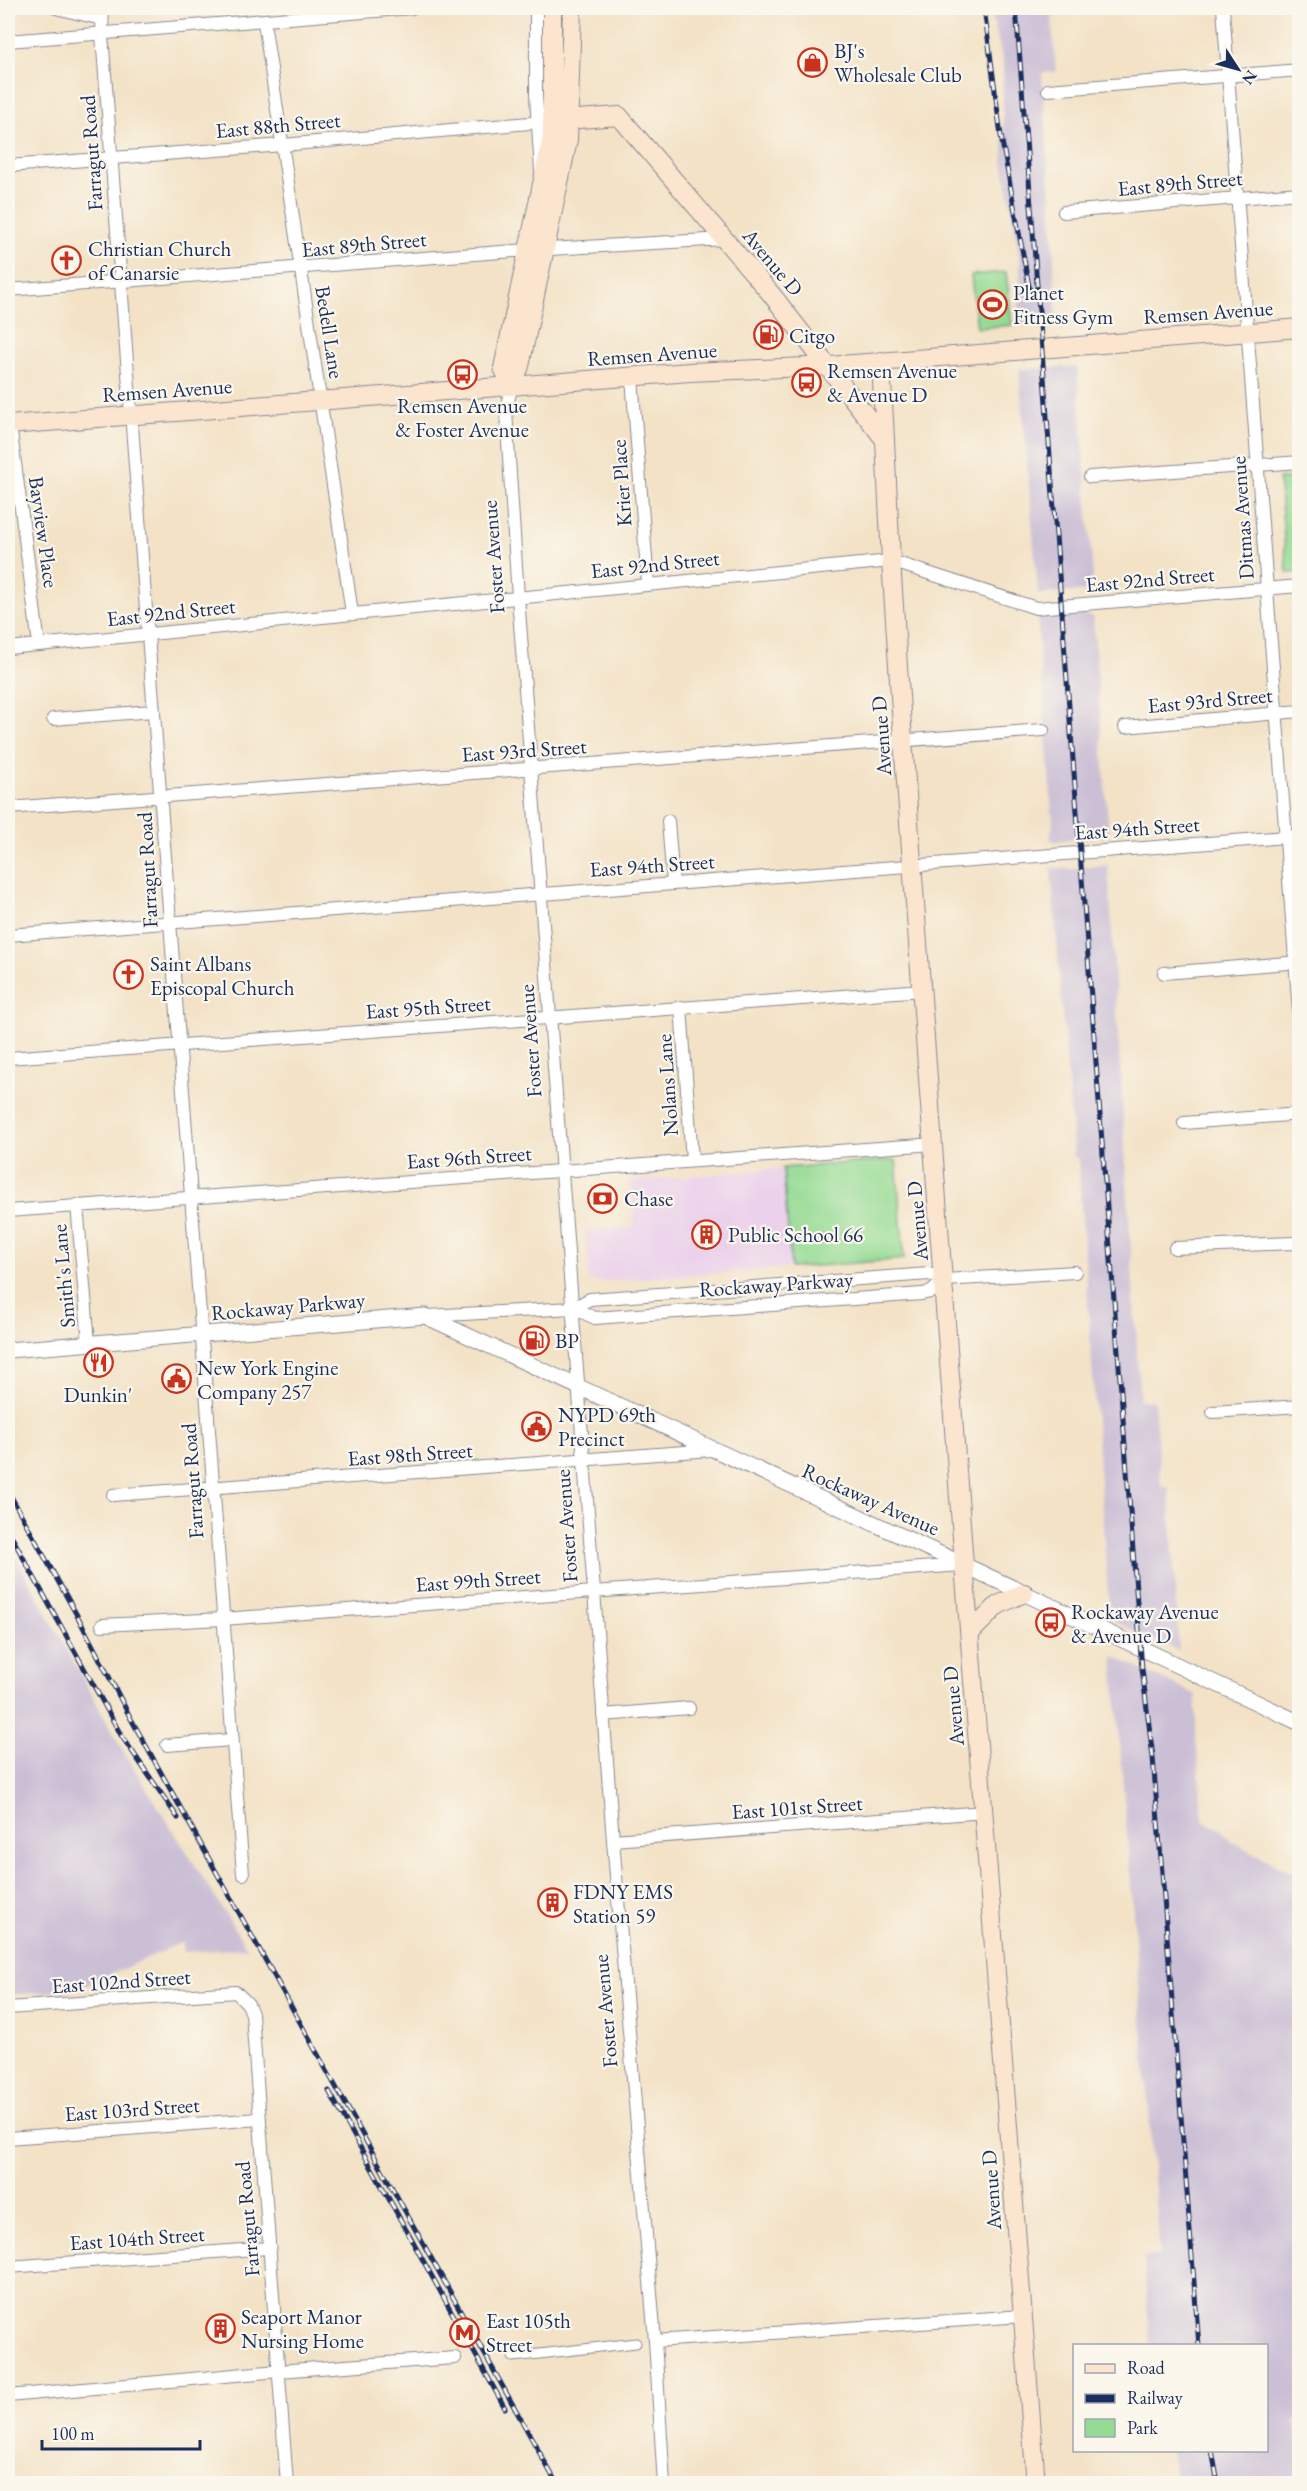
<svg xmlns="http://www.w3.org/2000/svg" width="1307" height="2491" viewBox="0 0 1307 2491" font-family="'EB Garamond',serif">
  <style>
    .built { fill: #ebd1eb }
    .industrial { fill: #cbbfd5 }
    .green { fill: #96db94; stroke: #588579; stroke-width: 1.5 }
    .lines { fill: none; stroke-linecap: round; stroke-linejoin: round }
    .pedestrian-casing { stroke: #878892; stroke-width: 11 }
    .minor-casing { stroke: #878892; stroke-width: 14 }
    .tertiary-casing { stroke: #878892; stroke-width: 17 }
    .secondary-casing { stroke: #878892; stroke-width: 20 }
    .pedestrian { stroke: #fff; stroke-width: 9 }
    .minor { stroke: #fff; stroke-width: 12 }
    .tertiary { stroke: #fff; stroke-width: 15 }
    .secondary { stroke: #fce5cf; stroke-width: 18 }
    .rail-casing { stroke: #1b2f5e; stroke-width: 5 }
    .rail { stroke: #fbf7ec; stroke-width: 3; stroke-dasharray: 9; stroke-linecap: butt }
    .labels { text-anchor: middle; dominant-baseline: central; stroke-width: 4.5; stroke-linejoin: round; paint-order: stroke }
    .poi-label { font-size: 21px; fill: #1b2f5e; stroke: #fbf7ec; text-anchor: start }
    .street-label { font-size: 21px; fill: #1b2f5e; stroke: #fbf7ec }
  </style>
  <rect width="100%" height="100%" fill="#fbf7ec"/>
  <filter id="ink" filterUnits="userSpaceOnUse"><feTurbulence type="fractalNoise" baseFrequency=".0167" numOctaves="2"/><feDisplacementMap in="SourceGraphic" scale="12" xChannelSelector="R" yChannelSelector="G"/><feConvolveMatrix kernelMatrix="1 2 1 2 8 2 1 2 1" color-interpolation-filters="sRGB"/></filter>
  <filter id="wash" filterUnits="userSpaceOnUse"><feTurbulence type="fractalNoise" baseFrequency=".008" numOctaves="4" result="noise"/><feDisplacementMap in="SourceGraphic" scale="24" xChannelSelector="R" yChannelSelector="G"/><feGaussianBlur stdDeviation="1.35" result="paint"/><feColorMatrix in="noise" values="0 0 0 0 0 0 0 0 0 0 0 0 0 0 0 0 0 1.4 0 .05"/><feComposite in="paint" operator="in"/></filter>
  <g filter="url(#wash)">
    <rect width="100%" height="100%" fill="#f3e2c6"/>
    <path class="built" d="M783 1168 791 1268 589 1282 585 1231 634 1227 631 1181Z"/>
    <g class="industrial">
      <path d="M990 8H1051L1056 72 1042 73 1053 230 1056 323 1019 326 1020 261 1003 162V61Z"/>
      <path d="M1077 367 1093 576 1091 591 1038 594 1019 369Z"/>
      <path d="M1078 615 1093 616 1109 836 1069 839 1056 842 1050 839 1053 824 1037 618Z"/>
      <path d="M1108 865 1140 1400 1154 1401 1161 1487H1169L1179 1651 1115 1622 1109 1612 1078 1158 1074 1157 1051 868 1071 869Z"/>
      <path d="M8 1543 122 1749 247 1948 184 1952 183 1942 76 1990 8 1995Z"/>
      <path d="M1113 1656 1196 1695V1738L1203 1821 1222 1830 1231 1841 1299 1876 1300 2417 1295 2419 1299 2459V2483H1176L1171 2451 1266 2450V2346L1150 2345 1144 2257 1160 2255Z"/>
    </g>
    <g class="green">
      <path d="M1006 272 1012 325 977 328 971 275Z"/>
      <path d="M1299 477V572L1287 573 1279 479Z"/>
      <path d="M896 1160 904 1259 791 1268 783 1168Z"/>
    </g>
  </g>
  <g filter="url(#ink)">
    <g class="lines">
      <defs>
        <path id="pedestrian" d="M513 2357 636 2343"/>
        <g id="minor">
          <path d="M56 8 102 19"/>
          <path d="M103 8 102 35 243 1874"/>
          <path d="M536 8V96L541 171"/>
          <path d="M1223 8 1300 1025"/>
          <path d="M264 22 352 613"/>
          <path d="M8 41 412 8"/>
          <path d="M1048 90 1300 70"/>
          <path d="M8 166 283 145 552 121"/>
          <path d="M1064 212 1300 193"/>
          <path d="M8 290 514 251 725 239"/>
          <path d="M632 378 648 584"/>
          <path d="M512 386 506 408 507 427 518 597 613 1840 655 2341 664 2484"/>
          <path d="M10 425 39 645"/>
          <path d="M1090 477 1300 462"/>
          <path d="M8 648 891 561 1036 608 1300 586"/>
          <path d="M53 719 153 711"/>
          <path d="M1125 727 1300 711"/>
          <path d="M8 808 1043 730"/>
          <path d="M668 821 673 883"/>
          <path d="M8 935 1300 836"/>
          <path d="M1164 973 1300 962"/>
          <path d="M681 1007 692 1160"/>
          <path d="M8 1058 923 990"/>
          <path d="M1184 1123 1300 1114"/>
          <path d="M77 1205 89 1343"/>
          <path d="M8 1211 934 1144"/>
          <path d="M1175 1248 1293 1243 1300 1245"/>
          <path d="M573 1308 595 1318 922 1294 931 1292 945 1280"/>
          <path d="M427 1316 573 1308 590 1299 929 1274 945 1280 1075 1272"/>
          <path d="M1213 1412 1300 1406"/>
          <path d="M113 1495 711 1450"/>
          <path d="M102 1625 223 1619 962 1565"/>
          <path d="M603 1715 689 1708"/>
          <path d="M167 1745 232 1740"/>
          <path d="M613 1840 985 1812"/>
          <path d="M8 2008 236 1992 248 2004 252 2014 287 2484"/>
          <path d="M8 2138 259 2119"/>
          <path d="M8 2267 269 2248"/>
          <path d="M655 2341 1023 2316"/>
          <path d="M8 2396 278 2371 455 2358"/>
        </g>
        <path id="tertiary" d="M8 1350 425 1316 964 1565 1300 1723"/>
        <g id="secondary">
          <path d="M552 121 619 116 772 295 885 440"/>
          <path d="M881 361 891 561 903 741 964 1565 1036 2484"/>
          <path d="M512 386 503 368 552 137V8"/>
          <path d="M512 386 520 366 568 140 572 8"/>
          <path d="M8 425 690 372 829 366 1300 328"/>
          <path d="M970 1633 998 1605 1024 1593"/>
        </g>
      </defs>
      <use href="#pedestrian" class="pedestrian-casing"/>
      <use href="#minor" class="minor-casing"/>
      <use href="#tertiary" class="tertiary-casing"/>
      <use href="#secondary" class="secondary-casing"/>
      <use href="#pedestrian" class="pedestrian"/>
      <use href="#minor" class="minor"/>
      <use href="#tertiary" class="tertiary"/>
      <use href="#secondary" class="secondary"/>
      <defs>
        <g id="rail">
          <path d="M984 8 1001 136 1031 297"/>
          <path d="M1016 8 1142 1669 1153 1757 1199 2346"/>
          <path d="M8 1491 79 1619 130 1717 557 2484"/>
          <path d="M8 1530 121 1735 178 1818"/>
          <path d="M329 2091 505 2408"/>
          <path d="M1212 2450 1218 2484"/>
        </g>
      </defs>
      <use href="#rail" class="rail-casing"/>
      <use href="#rail" class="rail"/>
    </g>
  </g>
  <defs>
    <symbol id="shop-ring" viewBox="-11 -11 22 22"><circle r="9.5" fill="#fbf7ec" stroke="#c8321e" stroke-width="1.5"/><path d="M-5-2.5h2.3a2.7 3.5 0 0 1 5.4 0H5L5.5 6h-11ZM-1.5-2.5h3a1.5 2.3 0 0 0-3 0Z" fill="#c8321e"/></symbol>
    <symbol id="church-ring" viewBox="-11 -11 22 22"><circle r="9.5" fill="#fbf7ec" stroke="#c8321e" stroke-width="1.5"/><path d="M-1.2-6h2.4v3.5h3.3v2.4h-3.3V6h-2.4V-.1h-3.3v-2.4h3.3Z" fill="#c8321e"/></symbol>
    <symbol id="stadium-ring" viewBox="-11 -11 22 22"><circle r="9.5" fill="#fbf7ec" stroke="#c8321e" stroke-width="1.5"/><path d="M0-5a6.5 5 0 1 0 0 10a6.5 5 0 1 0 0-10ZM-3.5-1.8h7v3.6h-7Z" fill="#c8321e"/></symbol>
    <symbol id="fuel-ring" viewBox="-11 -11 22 22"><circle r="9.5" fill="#fbf7ec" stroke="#c8321e" stroke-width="1.5"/><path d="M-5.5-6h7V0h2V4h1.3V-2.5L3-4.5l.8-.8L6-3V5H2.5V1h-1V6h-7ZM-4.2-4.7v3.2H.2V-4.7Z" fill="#c8321e"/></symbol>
    <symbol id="bus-ring" viewBox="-11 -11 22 22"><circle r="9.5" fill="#fbf7ec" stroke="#c8321e" stroke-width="1.5"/><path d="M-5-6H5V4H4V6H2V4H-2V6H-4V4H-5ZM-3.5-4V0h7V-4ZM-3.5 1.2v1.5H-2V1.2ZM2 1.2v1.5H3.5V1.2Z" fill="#c8321e"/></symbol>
    <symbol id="bank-ring" viewBox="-11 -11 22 22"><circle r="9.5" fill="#fbf7ec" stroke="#c8321e" stroke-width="1.5"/><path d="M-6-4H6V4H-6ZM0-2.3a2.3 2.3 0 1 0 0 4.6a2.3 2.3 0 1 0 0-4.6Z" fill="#c8321e"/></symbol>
    <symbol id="building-ring" viewBox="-11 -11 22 22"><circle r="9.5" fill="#fbf7ec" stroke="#c8321e" stroke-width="1.5"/><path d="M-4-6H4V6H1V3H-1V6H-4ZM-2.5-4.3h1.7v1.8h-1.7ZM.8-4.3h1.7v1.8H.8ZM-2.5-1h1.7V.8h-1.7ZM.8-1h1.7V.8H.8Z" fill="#c8321e"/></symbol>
    <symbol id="restaurant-ring" viewBox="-11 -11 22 22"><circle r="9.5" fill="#fbf7ec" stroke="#c8321e" stroke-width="1.5"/><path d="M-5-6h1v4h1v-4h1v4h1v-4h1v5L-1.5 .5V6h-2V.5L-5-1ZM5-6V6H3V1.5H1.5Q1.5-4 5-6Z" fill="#c8321e"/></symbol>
    <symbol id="civic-ring" viewBox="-11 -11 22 22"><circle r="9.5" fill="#fbf7ec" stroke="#c8321e" stroke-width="1.5"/><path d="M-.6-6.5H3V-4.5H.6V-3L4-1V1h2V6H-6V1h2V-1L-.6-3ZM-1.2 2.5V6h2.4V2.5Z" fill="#c8321e"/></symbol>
    <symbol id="metro-ring" viewBox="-11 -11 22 22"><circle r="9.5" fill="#fbf7ec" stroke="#c8321e" stroke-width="1.5"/><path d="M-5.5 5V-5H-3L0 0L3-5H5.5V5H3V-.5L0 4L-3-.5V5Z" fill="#c8321e"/></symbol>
  </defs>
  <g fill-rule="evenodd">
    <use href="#shop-ring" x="796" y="46" width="33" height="33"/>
    <use href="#church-ring" x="50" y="244" width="33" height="33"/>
    <use href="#stadium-ring" x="976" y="288" width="33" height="33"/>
    <use href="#fuel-ring" x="752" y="318" width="33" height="33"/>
    <use href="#bus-ring" x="446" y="358" width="33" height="33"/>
    <use href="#bus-ring" x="790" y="366" width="33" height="33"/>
    <use href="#church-ring" x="112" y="958" width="33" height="33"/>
    <use href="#bank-ring" x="586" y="1182" width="33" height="33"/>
    <use href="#building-ring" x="690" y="1218" width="33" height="33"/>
    <use href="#fuel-ring" x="518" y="1324" width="33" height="33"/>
    <use href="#restaurant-ring" x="82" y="1346" width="33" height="33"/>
    <use href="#civic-ring" x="160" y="1362" width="33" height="33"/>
    <use href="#civic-ring" x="520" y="1410" width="33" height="33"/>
    <use href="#bus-ring" x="1034" y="1606" width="33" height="33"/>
    <use href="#building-ring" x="536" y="1886" width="33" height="33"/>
    <use href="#building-ring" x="204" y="2312" width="33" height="33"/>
    <use href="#metro-ring" x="448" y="2316" width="33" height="33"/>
  </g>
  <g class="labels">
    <g class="poi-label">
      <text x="834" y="50">BJ's<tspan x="834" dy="24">Wholesale Club</tspan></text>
      <text x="88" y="248">Christian Church<tspan x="88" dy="24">of Canarsie</tspan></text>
      <text x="1013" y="292">Planet<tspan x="1013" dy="24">Fitness Gym</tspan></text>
      <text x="789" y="335">Citgo</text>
      <text x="827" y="370">Remsen Avenue<tspan x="827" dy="24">&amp; Avenue D</tspan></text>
      <text x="462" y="405" text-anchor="middle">Remsen Avenue<tspan x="462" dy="24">&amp; Foster Avenue</tspan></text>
      <text x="150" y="963">Saint Albans<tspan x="150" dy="24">Episcopal Church</tspan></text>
      <text x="624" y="1198">Chase</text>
      <text x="728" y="1234">Public School 66</text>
      <text x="555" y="1340">BP</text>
      <text x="197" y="1367">New York Engine<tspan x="197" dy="24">Company 257</tspan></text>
      <text x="98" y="1394" text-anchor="middle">Dunkin'</text>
      <text x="558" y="1414">NYPD 69th<tspan x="558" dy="24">Precinct</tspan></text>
      <text x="1071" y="1611">Rockaway Avenue<tspan x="1071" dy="24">&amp; Avenue D</tspan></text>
      <text x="573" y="1891">FDNY EMS<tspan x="573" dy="24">Station 59</tspan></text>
      <text x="241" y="2316">Seaport Manor<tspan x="241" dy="24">Nursing Home</tspan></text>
      <text x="486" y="2320">East 105th<tspan x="486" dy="24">Street</tspan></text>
    </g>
    <g class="street-label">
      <text transform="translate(278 125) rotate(-5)">East 88th Street</text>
      <text transform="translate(91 153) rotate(-94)">Farragut Road</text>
      <text transform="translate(1180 183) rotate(-5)">East 89th Street</text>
      <text transform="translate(364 244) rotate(-5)">East 89th Street</text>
      <text transform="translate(773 262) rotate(50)">Avenue D</text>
      <text transform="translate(1208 312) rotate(-4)">Remsen Avenue</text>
      <text transform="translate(330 332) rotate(81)">Bedell Lane</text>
      <text transform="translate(652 354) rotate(-4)">Remsen Avenue</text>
      <text transform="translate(167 390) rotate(-4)">Remsen Avenue</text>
      <text transform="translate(621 483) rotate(-94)">Krier Place</text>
      <text transform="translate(1242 518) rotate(-94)">Ditmas Avenue</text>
      <text transform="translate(44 532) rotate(82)">Bayview Place</text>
      <text transform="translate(493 557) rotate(-94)">Foster Avenue</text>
      <text transform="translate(655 564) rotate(-6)">East 92nd Street</text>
      <text transform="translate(1150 579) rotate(-5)">East 92nd Street</text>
      <text transform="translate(171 612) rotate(-6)">East 92nd Street</text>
      <text transform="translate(1210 700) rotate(-5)">East 93rd Street</text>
      <text transform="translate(881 736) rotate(-94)">Avenue D</text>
      <text transform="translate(524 750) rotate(-4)">East 93rd Street</text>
      <text transform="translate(1137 828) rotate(-4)">East 94th Street</text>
      <text transform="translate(652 865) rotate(-4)">East 94th Street</text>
      <text transform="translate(147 870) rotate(-93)">Farragut Road</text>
      <text transform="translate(428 1007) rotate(-4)">East 95th Street</text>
      <text transform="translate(530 1041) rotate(-94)">Foster Avenue</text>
      <text transform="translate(667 1085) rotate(-94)">Nolans Lane</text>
      <text transform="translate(469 1157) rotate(-4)">East 96th Street</text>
      <text transform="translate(917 1221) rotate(-95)">Avenue D</text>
      <text transform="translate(63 1276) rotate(-95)">Smith's Lane</text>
      <text transform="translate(776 1284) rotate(-4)">Rockaway Parkway</text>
      <text transform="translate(288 1306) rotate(-5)">Rockaway Parkway</text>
      <text transform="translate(410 1454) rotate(-4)">East 98th Street</text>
      <text transform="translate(192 1481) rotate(-94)">Farragut Road</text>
      <text transform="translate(871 1499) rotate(24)">Rockaway Avenue</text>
      <text transform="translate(566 1526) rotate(-94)">Foster Avenue</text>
      <text transform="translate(478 1580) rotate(-4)">East 99th Street</text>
      <text transform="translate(953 1706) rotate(-95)">Avenue D</text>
      <text transform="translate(797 1807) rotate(-4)">East 101st Street</text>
      <text transform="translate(121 1981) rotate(-4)">East 102nd Street</text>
      <text transform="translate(605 2011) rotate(-95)">Foster Avenue</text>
      <text transform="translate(132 2109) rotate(-4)">East 103rd Street</text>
      <text transform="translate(991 2190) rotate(-94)">Avenue D</text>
      <text transform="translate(247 2219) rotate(-95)">Farragut Road</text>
      <text transform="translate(137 2238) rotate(-4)">East 104th Street</text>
    </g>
  </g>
  <rect width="1307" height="2491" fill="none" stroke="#fbf7ec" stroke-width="30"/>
  <rect x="1073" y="2344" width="195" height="108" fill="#fbf7ec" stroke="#a1a7b3" stroke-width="1.5"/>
  <rect x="1085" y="2364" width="30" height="9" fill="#fce5cf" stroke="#a1a7b3" stroke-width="1.5"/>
  <text x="1127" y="2374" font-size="18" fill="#1b2f5e">Road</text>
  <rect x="1085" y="2394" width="30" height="9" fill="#1b2f5e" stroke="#a1a7b3" stroke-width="1.5"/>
  <text x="1127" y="2404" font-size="18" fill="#1b2f5e">Railway</text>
  <rect x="1085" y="2419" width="30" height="18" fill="#96db94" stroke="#a1a7b3" stroke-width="1.5"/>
  <text x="1127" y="2434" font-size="18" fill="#1b2f5e">Park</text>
  <g transform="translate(1238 69) rotate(126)" stroke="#fbf7ec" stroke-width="4.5" paint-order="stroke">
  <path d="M0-4.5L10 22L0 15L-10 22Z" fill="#1b2f5e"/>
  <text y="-9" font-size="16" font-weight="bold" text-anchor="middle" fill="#1b2f5e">N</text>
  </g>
  <path d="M42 2440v9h158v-9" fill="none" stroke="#1b2f5e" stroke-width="3"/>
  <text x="51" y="2440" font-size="18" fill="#1b2f5e" stroke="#fbf7ec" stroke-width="4.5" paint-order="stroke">100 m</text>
</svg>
